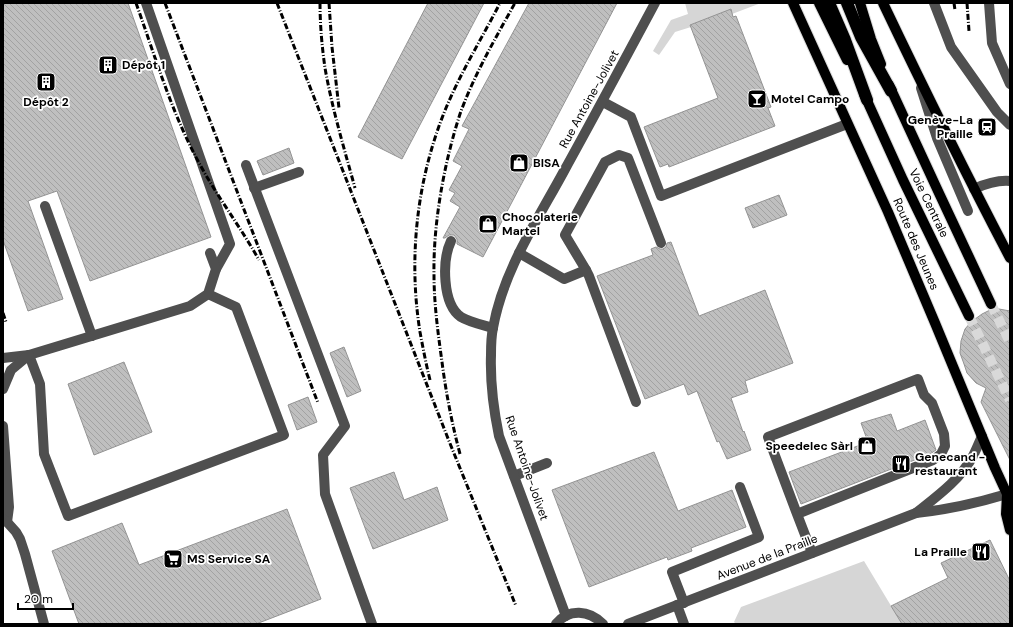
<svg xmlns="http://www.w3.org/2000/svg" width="1013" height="627" viewBox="0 0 1013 627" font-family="'DM Sans',sans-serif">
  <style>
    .green { fill: #d6d6d6 }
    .building { fill: url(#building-back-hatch); stroke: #939393 }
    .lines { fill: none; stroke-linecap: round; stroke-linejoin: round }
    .major-tunnel { stroke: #d9d9d9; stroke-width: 10; stroke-dasharray: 10 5; stroke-linecap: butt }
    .major-casing { stroke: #dbdbdb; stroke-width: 12 }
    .highway-casing { stroke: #dbdbdb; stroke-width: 14 }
    .minor { stroke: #4f4f4f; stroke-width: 10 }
    .major { stroke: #000; stroke-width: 10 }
    .highway { stroke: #000; stroke-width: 12 }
    .rail { stroke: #000; stroke-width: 3; stroke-dasharray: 6 2 1 2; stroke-linecap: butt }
    .labels { text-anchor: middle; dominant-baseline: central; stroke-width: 3.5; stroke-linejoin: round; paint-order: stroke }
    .poi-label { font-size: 12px; font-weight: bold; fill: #000; stroke: #fff; text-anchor: start }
    .street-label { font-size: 12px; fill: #000; stroke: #fff }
  </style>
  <defs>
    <pattern id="building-back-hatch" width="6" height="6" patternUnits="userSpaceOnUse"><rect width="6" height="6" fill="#bfbfbf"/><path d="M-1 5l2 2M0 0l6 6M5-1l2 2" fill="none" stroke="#a2a2a2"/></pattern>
  </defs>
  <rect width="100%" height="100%" fill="#fff"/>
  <g class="green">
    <path d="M685 3H761L732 14 730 10 690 25 691 27 675 32 659 55 653 51 671 20 688 14Z"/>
    <path d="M864 561 902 624H736L734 622 741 607Z"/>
  </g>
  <g class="building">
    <path d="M3 3H128L211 237 90 281 57 191 28 201 63 299 28 311 3 240Z"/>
    <path d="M428 3H484L402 159 358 137Z"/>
    <path d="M529 3H617L483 257 457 244V239L454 235H449L445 238H443L460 207 450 201 455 193 449 190 462 166 453 161 469 129 462 126Z"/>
    <path d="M731 9 733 17 736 16 771 107 768 108 775 126 669 167 668 164 660 167 644 127 718 98 690 25Z"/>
    <path d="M289 148 294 163 263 175 257 161Z"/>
    <path d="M779 195 787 215 753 228 745 208Z"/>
    <path d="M671 242 699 316 765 290 793 363 745 381 748 392 731 398 743 432 744 431 751 450 727 459 719 441 717 442 697 391 688 395 684 384 645 399 597 276 653 255 651 249 656 247 660 249H663L666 247 667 243Z"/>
    <path d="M999 309 1010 311V460L981 402 986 388 976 383 967 373 964 364 960 353 961 341 965 329 971 322 982 314 990 310Z"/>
    <path d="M344 347 361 391 347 397 330 353Z"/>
    <path d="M124 362 152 432 94 455 68 384Z"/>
    <path d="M308 397 317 422 297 430 288 405Z"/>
    <path d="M891 414 897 431 925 420 936 450 930 454 801 504 789 472 868 442 861 423Z"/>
    <path d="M654 452 678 511 732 490 746 527 691 548 692 551 668 560 667 557 589 587 552 490Z"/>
    <path d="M394 472 404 500 437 487 448 520 373 549 350 488Z"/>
    <path d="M287 509 321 599 256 624H79L52 551 122 523 139 565Z"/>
    <path d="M990 540 1010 581V624H902L891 606 948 578 941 563Z"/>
  </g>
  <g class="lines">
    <g class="major-tunnel">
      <path d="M991 304 1010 342"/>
      <path d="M969 316 1010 400"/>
    </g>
    <defs>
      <g id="major">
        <path d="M793 3 888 212 935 323 995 468 1007 494 1010 498"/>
        <path d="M819 3 847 60"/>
        <path d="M860 3 871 39 881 64"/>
        <path d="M883 3C924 89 966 174 1010 258"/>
        <path d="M889 85 938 191 991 304"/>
        <path d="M864 94 903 180 969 316"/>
        <path d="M1007 494 1006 514 1010 530"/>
      </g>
      <g id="highway">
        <path d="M829 3 845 40 867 100"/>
        <path d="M847 3 861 37 891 91"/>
      </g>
    </defs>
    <use href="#major" class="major-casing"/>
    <use href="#highway" class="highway-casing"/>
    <g class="minor">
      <path d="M146 3 230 244 216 269"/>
      <path d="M934 3 951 47 997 112 1010 125"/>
      <path d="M989 3 992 43 1010 84"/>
      <path d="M921 88 937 138 968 211"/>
      <path d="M603 102 631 117 661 196 847 124"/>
      <path d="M246 165 345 426 323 455 325 494 372 624"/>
      <path d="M254 188 299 172"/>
      <path d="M974 189C985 184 998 180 1010 181"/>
      <path d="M45 206 92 336"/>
      <path d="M451 241C442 260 442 304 461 317 469 322 483 325 493 328"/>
      <path d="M519 253 564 279 586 270 565 235 605 162 619 155 628 158 661 243"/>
      <path d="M586 270 589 276 636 402"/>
      <path d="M29 355 40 384 44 454 68 516 284 435 236 307 208 294"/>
      <path d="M3 358 29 355 190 306 208 294 216 269 210 253"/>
      <path d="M3 389 11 370 29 355"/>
      <path d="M3 426 9 507 7 522"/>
      <path d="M514 476 547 463"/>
      <path d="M916 513C936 497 960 480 973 456 976 450 979 443 982 436"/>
      <path d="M797 514 768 437 918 379 924 395 932 403 944 434 945 446 941 454 933 460 797 514 812 553"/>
      <path d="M3 519 7 522 16 532 20 539 25 554 44 624"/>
      <path d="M684 603 672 572 759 537 740 487"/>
      <path d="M677 605 684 624"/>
      <path d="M566 616 499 436C493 407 490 384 491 355 491 346 491 337 493 328 503 271 537 221 564 171 595 115 625 59 655 3"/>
      <path d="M556 624C569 608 589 610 603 624"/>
      <path d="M628 624 916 513C946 510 977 503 1007 494"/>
    </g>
    <use href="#major" class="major"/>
    <use href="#highway" class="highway"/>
    <g class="rail">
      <path d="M136 3C155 56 171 111 198 161 216 195 240 226 259 260"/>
      <path d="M165 3 318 403"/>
      <path d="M277 3 449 441 516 606"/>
      <path d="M320 3C320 25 322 47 325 68 332 108 344 148 355 188"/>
      <path d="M329 3 332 47 339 108"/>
      <path d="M954 3 955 10"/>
      <path d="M967 3 969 31"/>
      <path d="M3 313 6 322"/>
      <path d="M430 380C426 364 423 348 420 332 408 257 417 178 446 108 461 72 482 38 500 3"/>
      <path d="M460 454C452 424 446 393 442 362 438 333 434 304 434 275 433 224 444 163 460 114 474 75 495 39 515 3"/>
    </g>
  </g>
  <defs>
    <symbol id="building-square" viewBox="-11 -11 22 22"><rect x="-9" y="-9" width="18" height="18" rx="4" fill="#000" stroke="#fff"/><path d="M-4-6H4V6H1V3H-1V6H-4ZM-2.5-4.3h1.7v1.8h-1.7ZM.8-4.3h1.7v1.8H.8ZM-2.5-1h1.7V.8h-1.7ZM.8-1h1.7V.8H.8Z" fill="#fff"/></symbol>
    <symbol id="bar-square" viewBox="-11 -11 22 22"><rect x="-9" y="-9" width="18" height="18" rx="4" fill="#000" stroke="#fff"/><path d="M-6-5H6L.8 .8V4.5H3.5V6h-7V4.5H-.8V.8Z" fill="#fff"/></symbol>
    <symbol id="station-square" viewBox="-11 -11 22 22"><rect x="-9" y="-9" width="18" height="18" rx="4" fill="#000" stroke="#fff"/><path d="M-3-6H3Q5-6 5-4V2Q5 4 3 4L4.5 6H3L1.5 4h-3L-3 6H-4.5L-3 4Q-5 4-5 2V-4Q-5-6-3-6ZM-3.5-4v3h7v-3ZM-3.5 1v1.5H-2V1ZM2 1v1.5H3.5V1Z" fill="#fff"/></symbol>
    <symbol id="shop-square" viewBox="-11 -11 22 22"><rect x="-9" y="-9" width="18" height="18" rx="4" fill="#000" stroke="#fff"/><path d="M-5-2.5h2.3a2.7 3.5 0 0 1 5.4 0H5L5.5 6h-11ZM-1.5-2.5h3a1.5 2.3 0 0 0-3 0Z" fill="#fff"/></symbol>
    <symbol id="restaurant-square" viewBox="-11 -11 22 22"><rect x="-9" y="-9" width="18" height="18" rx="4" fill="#000" stroke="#fff"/><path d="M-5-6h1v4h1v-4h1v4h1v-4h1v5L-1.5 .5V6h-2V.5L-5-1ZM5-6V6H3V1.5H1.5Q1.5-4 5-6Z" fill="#fff"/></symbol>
    <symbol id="supermarket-square" viewBox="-11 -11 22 22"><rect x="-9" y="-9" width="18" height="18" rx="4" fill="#000" stroke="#fff"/><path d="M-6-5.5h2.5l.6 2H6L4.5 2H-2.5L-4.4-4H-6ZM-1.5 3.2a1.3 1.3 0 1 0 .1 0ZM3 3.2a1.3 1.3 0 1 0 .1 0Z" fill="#fff"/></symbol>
  </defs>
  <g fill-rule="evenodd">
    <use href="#building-square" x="97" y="54" width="22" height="22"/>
    <use href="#building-square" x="35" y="71" width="22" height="22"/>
    <use href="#bar-square" x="746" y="88" width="22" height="22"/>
    <use href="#station-square" x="976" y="116" width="22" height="22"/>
    <use href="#shop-square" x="508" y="152" width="22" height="22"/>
    <use href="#shop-square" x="477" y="213" width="22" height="22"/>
    <use href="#shop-square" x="856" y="435" width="22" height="22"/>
    <use href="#restaurant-square" x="890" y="453" width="22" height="22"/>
    <use href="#restaurant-square" x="970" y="541" width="22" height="22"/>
    <use href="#supermarket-square" x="162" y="548" width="22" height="22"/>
  </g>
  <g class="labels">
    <g class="poi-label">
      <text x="122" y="65">Dépôt 1</text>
      <text x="771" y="99">Motel Campo</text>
      <text x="46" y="102" text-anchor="middle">Dépôt 2</text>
      <text x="973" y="120" text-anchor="end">Genève-La<tspan x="973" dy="14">Praille</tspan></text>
      <text x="533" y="163">BISA</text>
      <text x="502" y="217">Chocolaterie<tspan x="502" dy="14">Martel</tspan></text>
      <text x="853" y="446" text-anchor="end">Speedelec Sàrl</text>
      <text x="915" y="457">Genecand -<tspan x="915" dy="14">restaurant</tspan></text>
      <text x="967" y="552" text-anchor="end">La Praille</text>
      <text x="187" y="559">MS Service SA</text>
    </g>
    <g class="street-label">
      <text transform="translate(589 99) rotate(-61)">Rue Antoine-Jolivet</text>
      <text transform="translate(929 203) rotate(64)">Voie Centrale</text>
      <text transform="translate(916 244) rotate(67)">Route des Jeunes</text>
      <text transform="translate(527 468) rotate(71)">Rue Antoine-Jolivet</text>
      <text transform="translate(767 557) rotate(-21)">Avenue de la Praille</text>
    </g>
  </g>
  <rect width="1013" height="627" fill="none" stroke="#000000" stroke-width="8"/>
  <path d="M18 603v6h55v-6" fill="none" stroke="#000000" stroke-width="2"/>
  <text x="24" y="603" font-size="12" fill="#000000" stroke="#ffffff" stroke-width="3" paint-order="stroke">20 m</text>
</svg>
